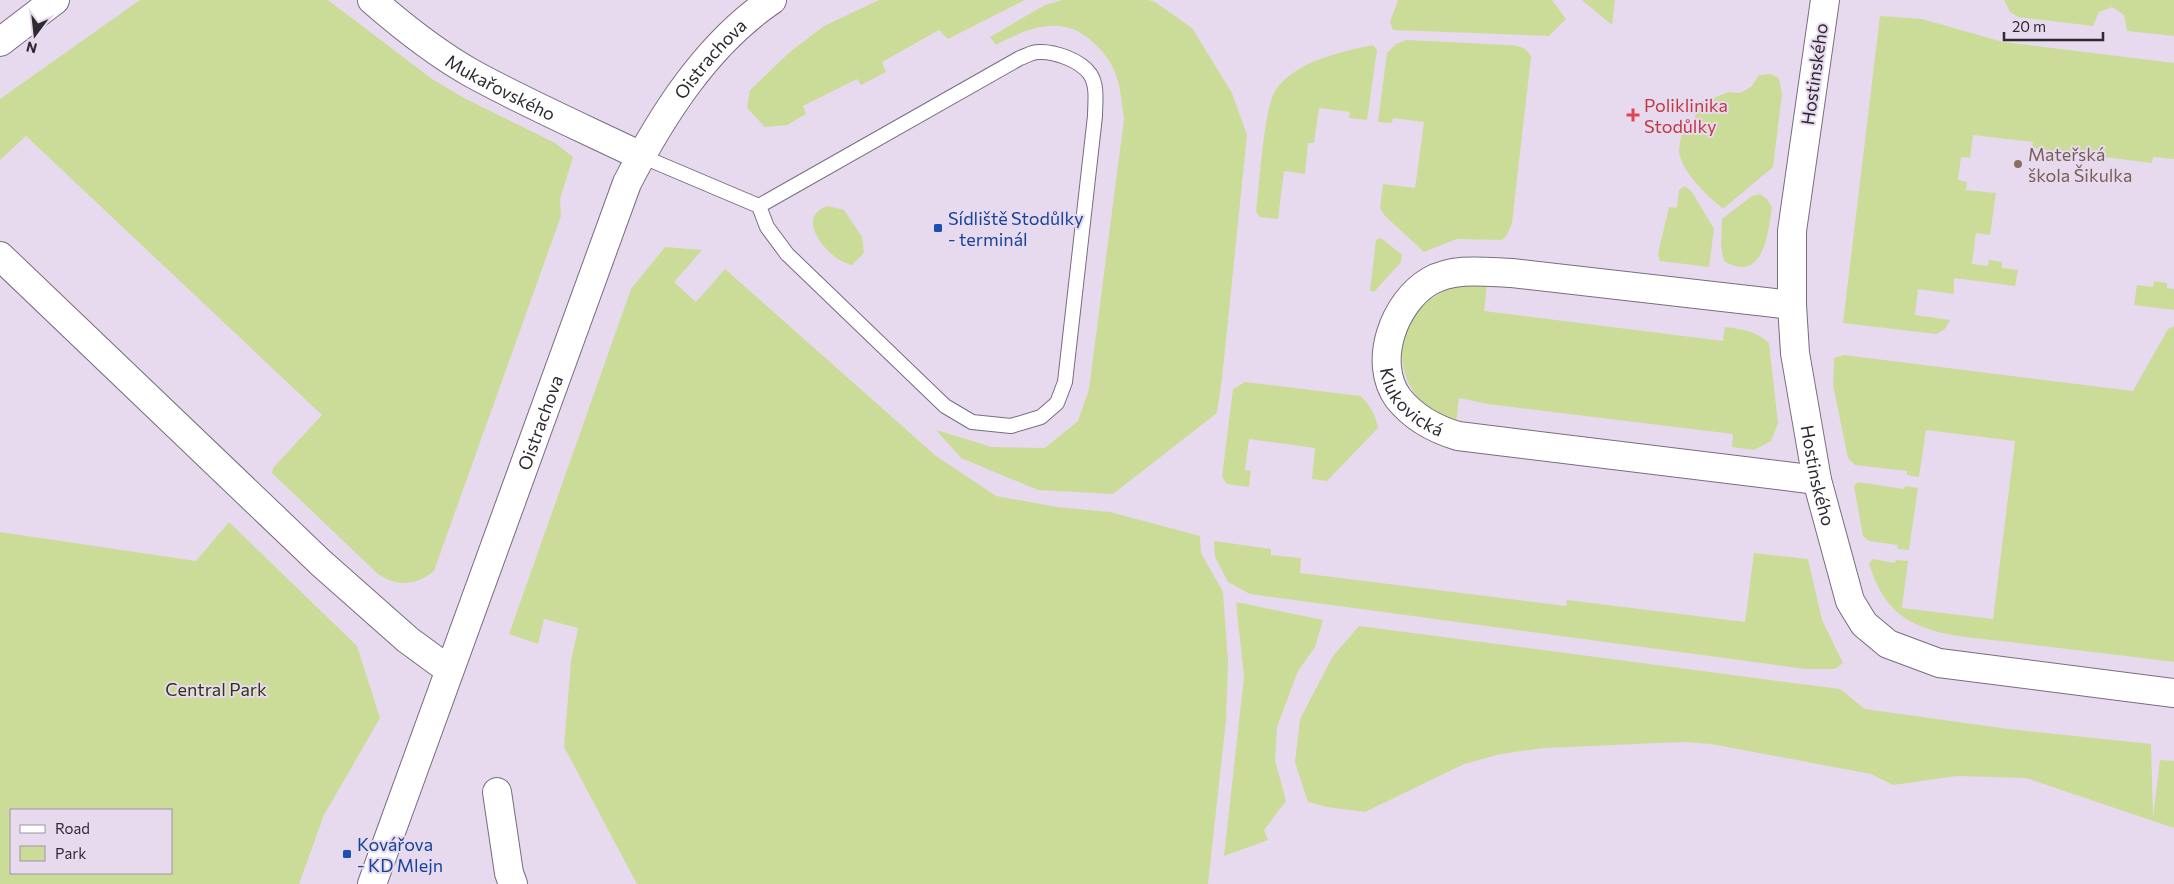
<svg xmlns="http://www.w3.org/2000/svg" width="2174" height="884" viewBox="0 0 2174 884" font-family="Commissioner,sans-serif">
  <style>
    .green { fill: #cbdc98; fill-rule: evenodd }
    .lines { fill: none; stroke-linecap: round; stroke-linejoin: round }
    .lane-casing { stroke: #786d7e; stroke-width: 16 }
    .street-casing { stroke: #786d7e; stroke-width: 30 }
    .secondary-casing { stroke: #786d7e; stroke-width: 30 }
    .lane { stroke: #fff; stroke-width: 14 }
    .street { stroke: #fff; stroke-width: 28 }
    .secondary { stroke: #fff; stroke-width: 28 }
    .health-dot { fill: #e0444e; stroke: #e7daee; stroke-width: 2 }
    .education-dot { fill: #8d6e63; stroke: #e7daee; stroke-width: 2 }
    .transit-dot { fill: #1a4fb4; stroke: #e7daee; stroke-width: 2 }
    .labels { text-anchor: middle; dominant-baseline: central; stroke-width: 4; stroke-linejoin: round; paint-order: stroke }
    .street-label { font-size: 18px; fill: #2f2a31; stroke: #e7daee }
    .health-label { font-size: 18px; fill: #be3a42; stroke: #e7daee; text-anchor: start }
    .education-label { font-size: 18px; fill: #785e54; stroke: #e7daee; text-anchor: start }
    .transit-label { font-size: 18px; fill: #164399; stroke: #e7daee; text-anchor: start }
    .park-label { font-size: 18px; fill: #2f3712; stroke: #e7daee }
  </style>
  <rect width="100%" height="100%" fill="#e7daee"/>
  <g class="green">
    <path d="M140 0H328L432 79 466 99 555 143 573 157 560 199 561 216 434 571C416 586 397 587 378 574L272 473 273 468 322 415 26 136 0 160V99Z"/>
    <path d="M879 0H1025L948 39 939 30 882 62 886 72 861 85 857 79 803 106 806 114 787 125 765 127 747 108 750 90 791 51 824 26Z"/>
    <path d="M1062 0H1149L1155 2 1192 28 1232 93 1247 135 1222 379 1217 413 1113 494 1038 490 961 458 936 430 992 447 1045 448 1078 421 1089 389 1124 119C1122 106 1121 91 1117 78 1114 66 1105 54 1097 46 1066 13 1031 26 996 45L990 37 1045 5Z"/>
    <path d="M1398 0H1552L1566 19 1549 36 1393 30 1390 22Z"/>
    <path d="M1582 0H1615L1612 25Z"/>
    <path d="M2004 0H2174V36L2127 31 2124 15 2112 7 2099 12 2093 26 2018 17 2010 12Z"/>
    <path d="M1880 16 1922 19 2003 42 2174 63V159L2153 157 2152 163 2032 148 2033 142 1973 135 1970 158 1961 157 1958 180 1967 182 1966 190 1996 193 1990 235 1976 233 1972 264 1988 266 1989 260 2002 262V268L2018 270 2015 286 1954 278V294L1918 289 1915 315 1950 320 1945 329 1936 334 1843 323Z"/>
    <path d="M1407 40 1507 45C1519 46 1526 46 1531 57L1512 223 1507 235 1502 240 1457 239 1424 252 1385 216 1380 208 1383 184 1415 188 1424 122 1393 118 1392 123 1378 122 1387 53 1396 44Z"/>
    <path d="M1373 45 1377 50 1367 120 1349 118 1350 112 1319 108 1314 143H1308L1305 174 1284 171 1278 219 1260 217 1256 212C1259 188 1264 108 1275 91 1295 61 1340 52 1373 45Z"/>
    <path d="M1771 74 1779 78 1782 94 1773 167 1724 208 1721 207C1707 196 1681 171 1679 151 1679 146 1681 138 1682 132L1693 133 1697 101H1707L1728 92 1740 93 1751 87 1759 75Z"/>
    <path d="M1685 186 1692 192 1714 229 1709 267 1660 261 1658 254 1669 207 1677 208 1679 190Z"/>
    <path d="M1760 194 1767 199 1772 207C1768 235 1763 284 1724 261L1721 246 1722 219 1752 196Z"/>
    <path d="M828 206 844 210 862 237 864 253 852 265C829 261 792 217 828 206Z"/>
    <path d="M1381 238 1402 255 1401 262 1374 292 1370 290 1376 240Z"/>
    <path d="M665 247 702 250 674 282 696 302 725 269 936 456 996 496 1057 507 1110 512 1200 536 1201 553 1223 592 1228 662 1226 720 1208 884H637L564 747 571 661 578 628 544 619 538 644 509 634 631 289Z"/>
    <path d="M2154 281 2167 283V288L2174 289V310L2134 305 2137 285 2153 287Z"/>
    <path d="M1487 285 1484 311 1723 341 1725 327C1742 329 1756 331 1769 343L1778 423 1771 441 1754 450 1732 447 1733 434 1488 404 1459 398 1456 424C1448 420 1438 418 1431 413 1426 410 1422 403 1419 399 1384 357 1406 301 1457 286 1466 284 1478 285 1487 285Z"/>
    <path d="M2174 326V662C2119 655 2065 649 2010 642 1978 638 1938 637 1910 621 1887 608 1876 587 1869 563L1873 559 1895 563 1896 560 1908 561 1902 608 1993 619 2015 441 1926 430 1919 477 1907 475V471L1855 465 1848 458 1833 385 1834 358 1844 355 2133 391 2168 329Z"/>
    <path d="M1245 382 1360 396C1369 402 1377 418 1378 428L1327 481 1312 479 1315 448 1249 439 1245 470 1251 471 1249 487 1227 484 1222 477 1233 389Z"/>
    <path d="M1858 482 1904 489 1905 486 1918 488 1909 550 1897 549 1898 545 1869 541 1863 536 1854 486Z"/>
    <path d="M229 522 357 646 380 718 324 815 299 884H0V532L196 561ZM171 810V873H11V810Z"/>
    <path d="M1214 541 1271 549V555L1301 558 1300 573 1566 606 1567 600 1745 622 1754 553 1808 559 1822 620 1843 663 1835 669H1805L1250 594 1228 582 1215 557Z"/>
    <path d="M1236 602 1323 620 1315 647 1298 671 1277 727 1275 760 1286 801 1264 830 1268 840 1224 856 1244 677Z"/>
    <path d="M1359 626 1840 689 1865 709 2008 729 2151 744 2153 817 2160 760 2174 761V828L2026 778 1957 776 1893 785 1871 774 1711 744 1683 742 1545 748 1501 754 1464 764 1365 812 1327 807 1308 802 1295 762 1300 719 1333 656Z"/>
  </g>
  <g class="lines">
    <defs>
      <path id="lane" d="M641 156 759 206 767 227 787 254 945 406 972 422 1011 426 1041 417 1057 403 1065 382 1095 116C1095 103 1098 86 1090 74 1080 60 1054 51 1038 52 1032 52 1026 56 1020 58L759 206"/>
      <g id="street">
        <path id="s1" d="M1825 0 1792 231V305L1795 353 1817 480 1850 601 1864 624 1888 644 1939 663 2174 693"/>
        <path d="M0 42 55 0"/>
        <path d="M0 256 321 563 408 640 449 670"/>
        <path id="s2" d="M1792 305 1512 273C1485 272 1455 267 1430 281 1394 302 1372 362 1398 398 1414 418 1434 429 1458 436L1817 480"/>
        <path d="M497 792 509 873 513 884"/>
      </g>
      <g id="secondary">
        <path id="s3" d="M372 0C403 27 437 54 473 74 528 104 585 129 641 156"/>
        <path id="s4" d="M372 884 627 183C662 115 707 44 772 0"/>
      </g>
    </defs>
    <use href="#lane" class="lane-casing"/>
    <use href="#street" class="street-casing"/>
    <use href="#secondary" class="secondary-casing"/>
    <use href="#lane" class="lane"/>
    <use href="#street" class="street"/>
    <use href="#secondary" class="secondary"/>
  </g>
  <path class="health-dot" d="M1630.5 107.5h5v5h5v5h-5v5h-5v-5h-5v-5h5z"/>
  <circle class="education-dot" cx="2018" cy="164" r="5"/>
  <g class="transit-dot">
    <rect x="933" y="223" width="10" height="10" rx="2.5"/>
    <rect x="342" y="849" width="10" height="10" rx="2.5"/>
  </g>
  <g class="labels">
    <g class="street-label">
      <text stroke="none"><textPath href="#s4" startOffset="896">Oistrachova</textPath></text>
      <text transform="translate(1814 74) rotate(-82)">Hostinského</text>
      <text stroke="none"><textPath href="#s3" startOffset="156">Mukařovského</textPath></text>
      <text stroke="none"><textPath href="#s2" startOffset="511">Klukovická</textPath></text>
      <text stroke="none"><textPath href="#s4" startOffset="491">Oistrachova</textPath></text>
      <text stroke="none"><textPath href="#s1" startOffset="480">Hostinského</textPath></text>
    </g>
    <g class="health-label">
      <text x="1644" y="105">Poliklinika<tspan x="1644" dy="21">Stodůlky</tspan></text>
    </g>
    <g class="education-label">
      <text x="2028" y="154">Mateřská<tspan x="2028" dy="21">škola Šikulka</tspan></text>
    </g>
    <g class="transit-label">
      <text x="948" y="218">Sídliště Stodůlky<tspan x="948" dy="21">- terminál</tspan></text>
      <text x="357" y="844">Kovářova<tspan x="357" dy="21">- KD Mlejn</tspan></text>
    </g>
    <g class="park-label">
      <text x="216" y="689">Central Park</text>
    </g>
  </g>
  <rect x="10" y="809" width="162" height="65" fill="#e7daee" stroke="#9d94a2"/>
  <rect x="20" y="825" width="25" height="8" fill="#ffffff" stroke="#9d94a2"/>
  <text x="55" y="834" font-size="15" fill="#2f2a31">Road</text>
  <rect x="20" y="846" width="25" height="15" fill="#cbdc98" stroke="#9d94a2"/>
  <text x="55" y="859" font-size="15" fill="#2f2a31">Park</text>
  <g transform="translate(35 35) rotate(195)" stroke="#e7daee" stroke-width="4" paint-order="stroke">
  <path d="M0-4L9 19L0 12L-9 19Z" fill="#2f2a31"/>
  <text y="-8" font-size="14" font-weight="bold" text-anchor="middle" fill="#2f2a31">N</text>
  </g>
  <path d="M2004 32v8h99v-8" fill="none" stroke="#2f2a31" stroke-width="2.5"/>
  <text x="2012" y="32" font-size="15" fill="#2f2a31" stroke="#e7daee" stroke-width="4" paint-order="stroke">20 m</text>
</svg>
